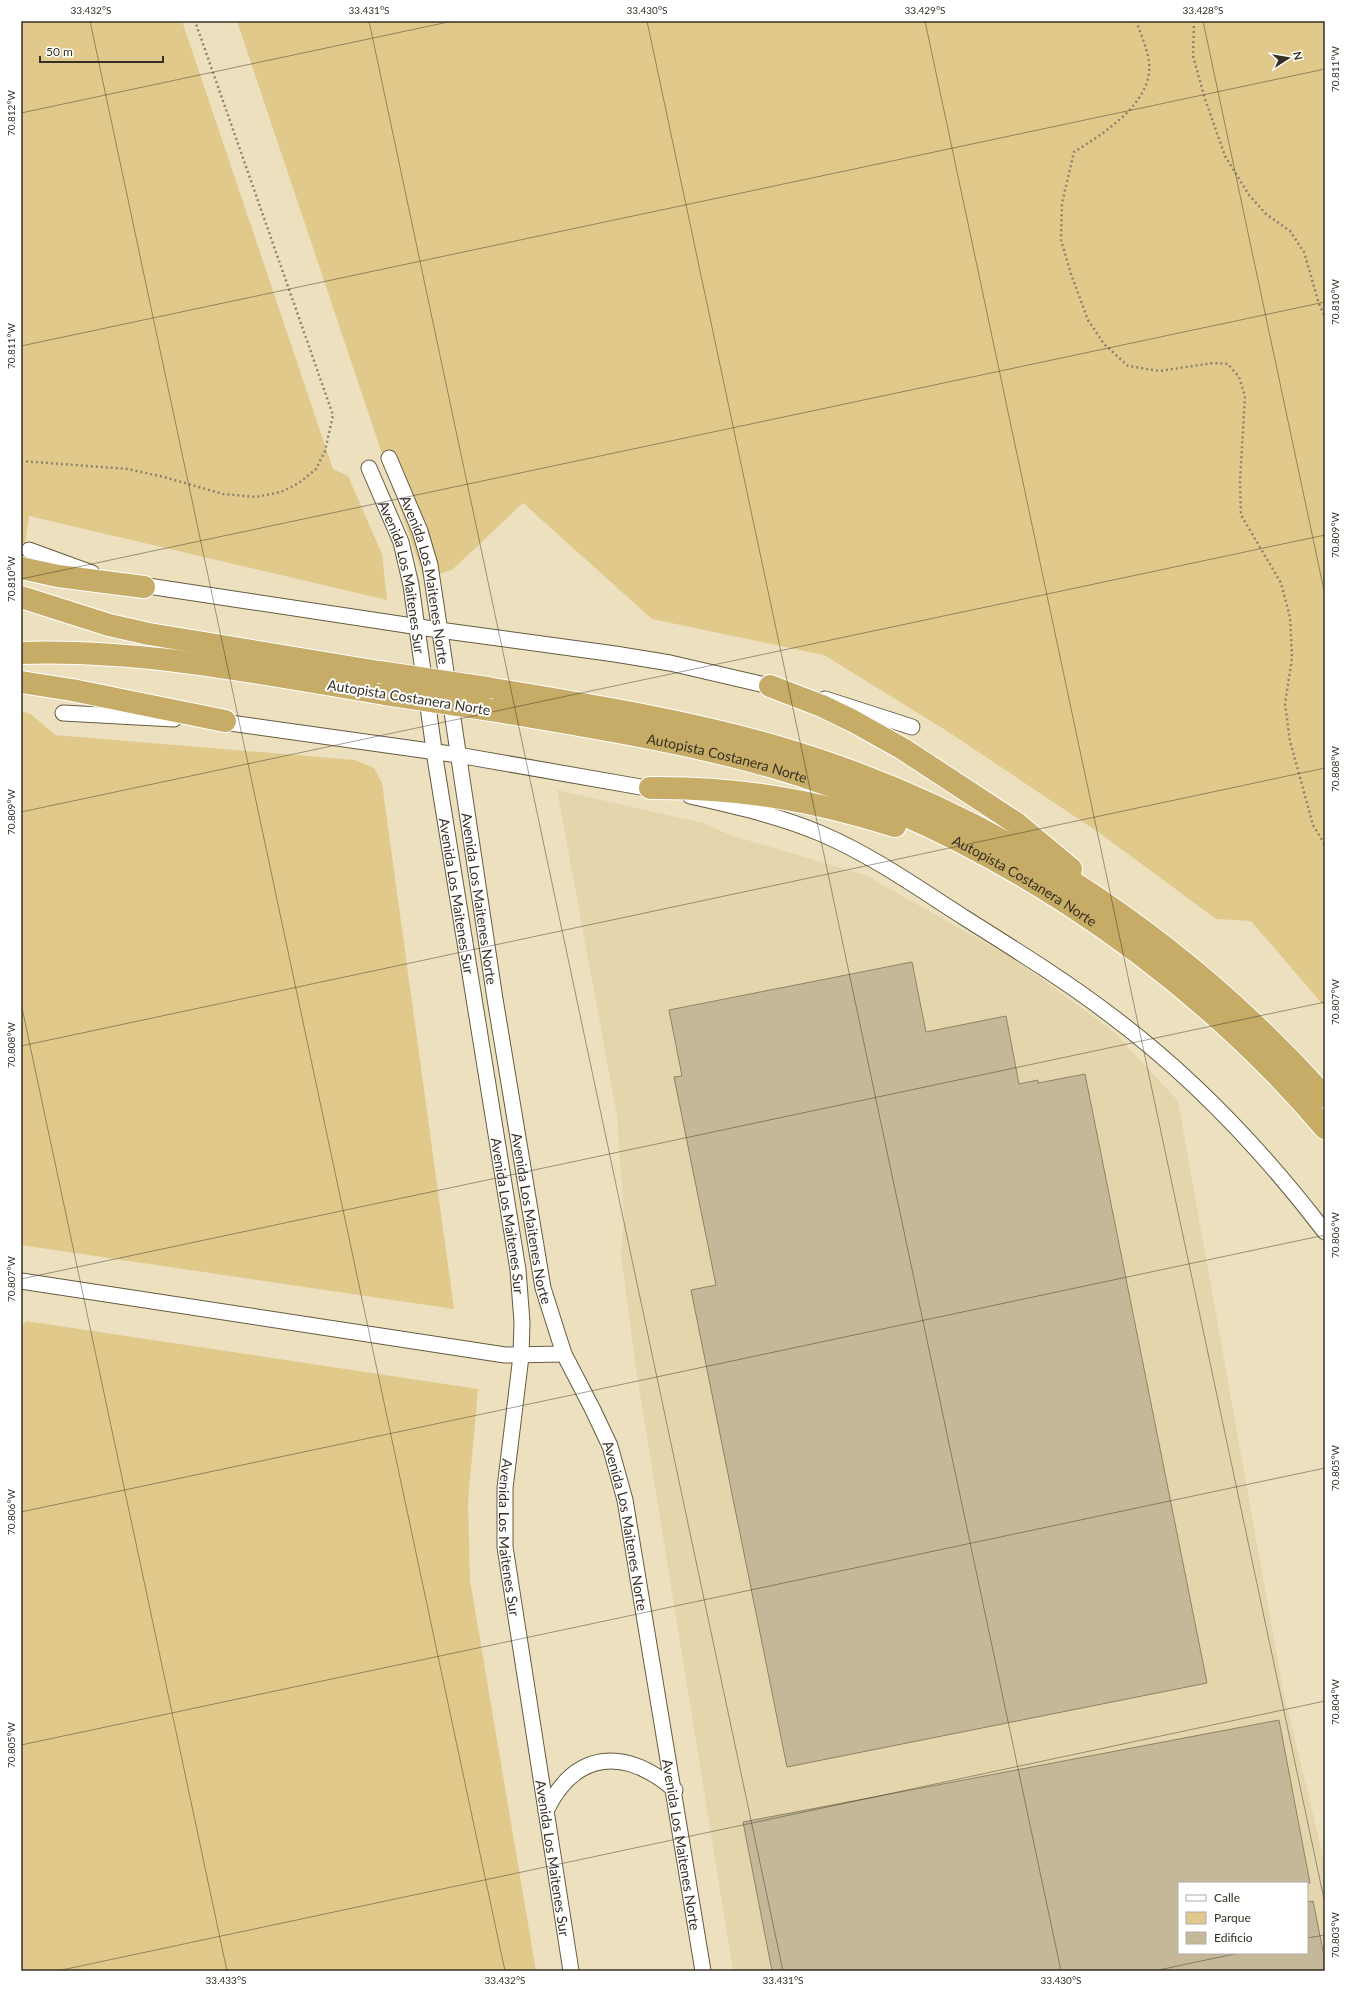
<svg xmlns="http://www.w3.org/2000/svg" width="1346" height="1992" viewBox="0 0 1346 1992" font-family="Lato,sans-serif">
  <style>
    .built { fill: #e4d5ad; fill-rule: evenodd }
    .green { fill: #e1c98c }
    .building { fill: #c4b898; stroke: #8f8365 }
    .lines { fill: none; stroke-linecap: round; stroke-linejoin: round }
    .street-casing { stroke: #675c3f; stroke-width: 17 }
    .highway-casing { stroke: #fff; stroke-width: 24 }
    .path { stroke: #8c846d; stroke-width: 2.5; stroke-dasharray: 2 3; stroke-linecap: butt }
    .street { stroke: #fff; stroke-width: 15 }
    .highway { stroke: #c6ac66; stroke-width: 22 }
    .highway-bridge-casing { stroke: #fff; stroke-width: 24; stroke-linecap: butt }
    .highway-bridge { stroke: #c6ac66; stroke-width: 22 }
    .ticks { fill: none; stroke: #353023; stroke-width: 1; stroke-opacity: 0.45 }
    .labels { text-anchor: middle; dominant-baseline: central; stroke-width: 4; stroke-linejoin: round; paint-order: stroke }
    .street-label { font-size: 14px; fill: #353023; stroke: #fff }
    .neatline { fill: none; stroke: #353023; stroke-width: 1.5 }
    .ticks-label { font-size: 10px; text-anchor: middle; fill: #353023 }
  </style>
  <rect width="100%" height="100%" fill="#ece0bf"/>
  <path class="built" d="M557 790 703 823 730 835 865 875 1016 960 1115 1033 1178 1101 1283 1690 1325 1864V1971H733L636 1369 621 1255 624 1217 617 1116ZM1179 1883H1307V1953H1179Z"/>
  <g class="green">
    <path d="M21 21H182L333 469 348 476 382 554 387 600 29 516 25 544 21 543Z"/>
    <path d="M237 21H1325V1007L1251 921 1216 919 1101 834 947 731 824 655 652 619 523 503 452 570 424 579Z"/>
    <path d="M21 711 31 714 55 735 355 760 374 768 382 783 454 1309 21 1245Z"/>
    <path d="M26 1321 478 1389 468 1502 470 1580 536 1971H21V1328Z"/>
  </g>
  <g class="building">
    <path d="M912 962 926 1032 1006 1016 1019 1084 1038 1080V1083L1085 1074 1207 1683 787 1767 691 1290 716 1285 674 1077 682 1076 669 1010Z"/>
    <path d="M1279 1720 1310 1883H1179V1953H1307V1902L1313 1901 1325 1961V1971H772L743 1822Z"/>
  </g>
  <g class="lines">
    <defs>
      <g id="street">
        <path id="s1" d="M389 458 420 531 430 565 495 999 543 1288 564 1354 593 1410 610 1446 625 1500 703 1971"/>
        <path id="s2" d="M369 468 401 542 411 585 436 764 518 1270 522 1322 521 1356 505 1488V1547L571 1971"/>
        <path d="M29 550 92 573"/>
        <path d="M135 584 439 630 615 654 670 663 778 688"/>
        <path d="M825 699 912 727"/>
        <path d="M63 713 174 719"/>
        <path d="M216 721 458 755 658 790"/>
        <path d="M690 796C735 806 780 816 822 834 873 856 918 888 965 918 1014 949 1063 979 1109 1014 1191 1075 1263 1151 1325 1232"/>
        <path d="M21 1281 505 1355 564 1354"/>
        <path d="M546 1811C576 1749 626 1748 675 1790"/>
      </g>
      <g id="highway">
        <path d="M21 568 58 576 144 587"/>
        <path d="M21 597 109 625 149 634 379 672"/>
        <path d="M21 653C143 649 265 674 385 694"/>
        <path d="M21 682 72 690 225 721"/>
        <path d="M770 686 822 706 853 721 903 749 1016 823 1071 869"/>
        <path d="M487 688C583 704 680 719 774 746 986 807 1178 933 1325 1097"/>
        <path id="s3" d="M491 710C579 725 668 739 755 762 972 821 1180 958 1325 1128"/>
        <path d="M650 788C736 787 813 800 895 826"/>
      </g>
    </defs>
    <use href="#street" class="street-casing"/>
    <use href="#highway" class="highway-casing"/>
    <g class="path">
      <path d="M1136 21C1141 34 1147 48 1149 62 1154 102 1103 134 1074 152L1062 203 1061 240 1071 274 1088 320 1104 344 1128 366 1160 371 1213 363 1228 364 1239 377 1245 396 1240 481 1241 515 1281 583 1290 617 1292 658 1285 704 1290 741 1313 825 1325 845"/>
      <path d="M1194 21 1193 56 1205 99 1225 156 1249 195 1266 214 1290 231 1304 252 1319 304 1325 317"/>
      <path d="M21 461 128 469 164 477 223 494 256 497 281 492 299 483 316 469 325 451 333 415 195 21"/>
    </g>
    <use href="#street" class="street"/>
    <use href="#highway" class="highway"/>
    <defs>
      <g id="highway-bridge">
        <path d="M379 672 487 688"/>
        <path d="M385 694 491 710"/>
      </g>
    </defs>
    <use href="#highway-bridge" class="highway-bridge-casing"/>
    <use href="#highway-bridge" class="highway-bridge"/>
  </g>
  <path class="ticks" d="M90 21 505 1971M369 21 783 1971M647 21 1061 1971M925 21 1325 1904M1203 21 1325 595M21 113 453 21M21 346 1325 69M21 579 1325 302M21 812 1325 535M21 1003 227 1971M21 1046 1325 768M21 1279 1325 1002M21 1512 1325 1235M21 1745 1325 1468M1307 1938 1325 1935M57 1971 1325 1701M1154 1971 1239 1953"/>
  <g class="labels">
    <g class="street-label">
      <text stroke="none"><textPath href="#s2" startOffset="115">Avenida Los Maitenes Sur</textPath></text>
      <text stroke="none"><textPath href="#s1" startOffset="128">Avenida Los Maitenes Norte</textPath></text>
      <text transform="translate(409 697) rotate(9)">Autopista Costanera Norte</text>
      <text stroke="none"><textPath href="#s3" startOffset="241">Autopista Costanera Norte</textPath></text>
      <text stroke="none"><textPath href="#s3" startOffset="565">Autopista Costanera Norte</textPath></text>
      <text stroke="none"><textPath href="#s2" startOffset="439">Avenida Los Maitenes Sur</textPath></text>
      <text stroke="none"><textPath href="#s1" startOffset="452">Avenida Los Maitenes Norte</textPath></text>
      <text stroke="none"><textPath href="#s2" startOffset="763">Avenida Los Maitenes Sur</textPath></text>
      <text stroke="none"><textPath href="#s1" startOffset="776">Avenida Los Maitenes Norte</textPath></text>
      <text stroke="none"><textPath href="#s1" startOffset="1100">Avenida Los Maitenes Norte</textPath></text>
      <text stroke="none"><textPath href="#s2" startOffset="1087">Avenida Los Maitenes Sur</textPath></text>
      <text stroke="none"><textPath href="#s1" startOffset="1424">Avenida Los Maitenes Norte</textPath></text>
      <text stroke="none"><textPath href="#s2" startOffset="1411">Avenida Los Maitenes Sur</textPath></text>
    </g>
  </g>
  <rect width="1346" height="1992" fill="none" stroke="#ffffff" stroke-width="44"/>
  <rect x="1178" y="1882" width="130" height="72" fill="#ffffff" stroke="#aeaca7"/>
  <rect x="1186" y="1895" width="20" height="6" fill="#ffffff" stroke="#aeaca7"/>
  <text x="1214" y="1902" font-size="12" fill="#353023">Calle</text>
  <rect x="1186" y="1912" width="20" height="12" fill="#e1c98c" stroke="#aeaca7"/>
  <text x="1214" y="1922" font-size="12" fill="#353023">Parque</text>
  <rect x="1186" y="1932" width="20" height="12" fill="#c4b898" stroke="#aeaca7"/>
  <text x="1214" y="1942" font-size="12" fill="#353023">Edificio</text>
  <g transform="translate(1288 58) rotate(78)" stroke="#ffffff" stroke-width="3" paint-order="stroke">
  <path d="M0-3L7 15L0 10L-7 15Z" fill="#353023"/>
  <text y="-6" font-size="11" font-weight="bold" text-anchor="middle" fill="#353023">N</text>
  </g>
  <path d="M40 56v6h123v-6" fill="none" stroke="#353023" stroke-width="2"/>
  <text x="46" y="56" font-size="12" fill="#353023" stroke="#ffffff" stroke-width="3" paint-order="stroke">50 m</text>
  <rect x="22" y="22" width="1302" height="1948" class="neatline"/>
  <g class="ticks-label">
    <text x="91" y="14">33.432°S</text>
    <text x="369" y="14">33.431°S</text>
    <text x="647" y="14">33.430°S</text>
    <text x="925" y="14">33.429°S</text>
    <text x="1203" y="14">33.428°S</text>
    <text transform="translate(1335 69) rotate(-90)" y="4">70.811°W</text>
    <text transform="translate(11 113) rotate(-90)" y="4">70.812°W</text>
    <text transform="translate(1335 302) rotate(-90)" y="4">70.810°W</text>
    <text transform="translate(11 346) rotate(-90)" y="4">70.811°W</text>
    <text transform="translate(1335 535) rotate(-90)" y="4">70.809°W</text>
    <text transform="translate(11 579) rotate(-90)" y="4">70.810°W</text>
    <text transform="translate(1335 769) rotate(-90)" y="4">70.808°W</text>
    <text transform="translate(11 812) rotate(-90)" y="4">70.809°W</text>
    <text transform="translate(1335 1002) rotate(-90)" y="4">70.807°W</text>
    <text transform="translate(11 1045) rotate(-90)" y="4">70.808°W</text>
    <text transform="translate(1335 1235) rotate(-90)" y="4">70.806°W</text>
    <text transform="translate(11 1279) rotate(-90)" y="4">70.807°W</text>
    <text transform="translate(1335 1468) rotate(-90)" y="4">70.805°W</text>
    <text transform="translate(11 1512) rotate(-90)" y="4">70.806°W</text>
    <text transform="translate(1335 1702) rotate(-90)" y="4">70.804°W</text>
    <text transform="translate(11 1745) rotate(-90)" y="4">70.805°W</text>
    <text transform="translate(1335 1935) rotate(-90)" y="4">70.803°W</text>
    <text x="226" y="1984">33.433°S</text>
    <text x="505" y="1984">33.432°S</text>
    <text x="783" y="1984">33.431°S</text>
    <text x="1061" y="1984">33.430°S</text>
  </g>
</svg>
